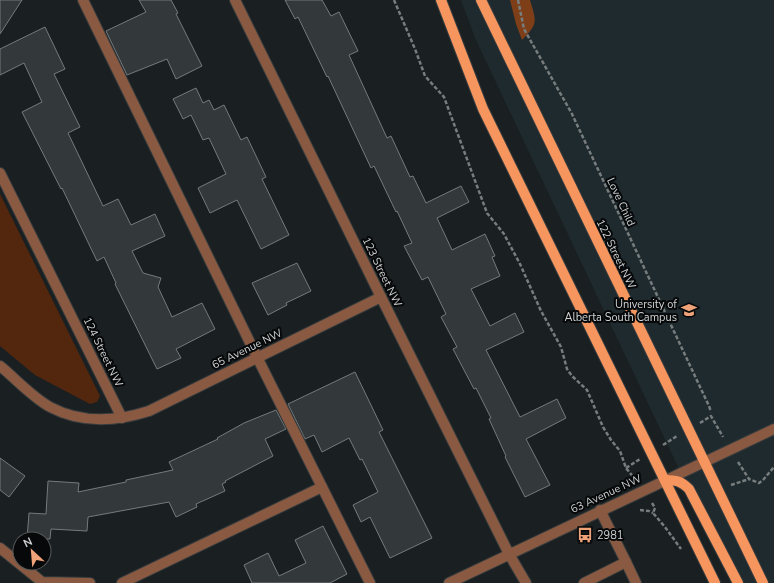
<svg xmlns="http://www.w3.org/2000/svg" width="774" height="583" viewBox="0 0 774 583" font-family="'Nunito Sans',sans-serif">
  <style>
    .built { fill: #1f2a2e }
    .green { fill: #53270d }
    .forest { fill: #7e3f18 }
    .building { fill: #33383a; stroke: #757b7d }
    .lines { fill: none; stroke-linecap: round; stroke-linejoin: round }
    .minor-casing { stroke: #373c3e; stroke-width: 12 }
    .major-casing { stroke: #373c3e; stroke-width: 12 }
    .path { stroke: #777c7d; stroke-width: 2.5; stroke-dasharray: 4 2; stroke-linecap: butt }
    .minor { stroke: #895a41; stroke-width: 10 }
    .major { stroke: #f7955f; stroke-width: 10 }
    .labels { text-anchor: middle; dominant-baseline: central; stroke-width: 4; stroke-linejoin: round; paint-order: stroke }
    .street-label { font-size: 11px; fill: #cfd3d4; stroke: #060809 }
    .poi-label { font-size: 11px; fill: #cfd3d4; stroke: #060809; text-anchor: end }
  </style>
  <rect width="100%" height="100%" fill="#1a1f21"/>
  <path class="built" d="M461 0H774V583H733L475 38Z"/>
  <path class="green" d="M0 194 100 396 97 402 90 404 35 375 0 346Z"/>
  <path class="forest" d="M510 0H530C536 21 539 23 522 40L516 24Z"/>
  <g class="building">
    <path d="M0 0H22L0 34Z"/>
    <path d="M139 0H171L178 13 176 14 202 66 176 79 167 59 127 75 106 31 146 12Z"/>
    <path d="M285 0H322L331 16 339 12 358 51 349 55 387 138 391 136 410 177 413 176 426 203 461 186 469 202 437 218 452 250 485 234 495 256 492 257 500 276 471 289 490 326 515 313 524 332 486 350 520 417 557 399 566 418 526 439 550 485 525 497 505 457 506 456 489 419 491 418 476 388 474 389 453 349 457 347 441 317 446 314 428 277 422 280 404 246 412 243 397 211 396 212 374 166 371 168 328 76 327 77 298 17 295 19Z"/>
    <path d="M45 27 65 69 54 74 80 127 68 133 103 206 118 199 131 225 155 214 165 236 132 251 143 273 161 278 158 287 172 317 202 303 215 329 176 349 181 358 157 369 115 284 116 283 104 257 97 261 62 188 61 189 22 112 42 102 24 63 0 75V49Z"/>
    <path d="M196 88 203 103 209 100 214 110 224 105 241 140 247 137 266 177 262 179 289 235 261 249 237 200 210 213 198 188 226 174 209 138 203 140 191 115 183 119 173 99Z"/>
    <path d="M297 263 311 291 286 303 287 305 268 315 252 283Z"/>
    <path d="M355 372 383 430 379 432 432 538 390 558 370 517 361 522 353 505 378 492 362 459 360 460 349 438 322 452 314 435 305 439 288 404Z"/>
    <path d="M276 410 286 429 265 439 273 456 225 481 226 482 222 484 225 491 196 504 197 507 176 517 169 502 88 517 87 531 51 529 50 539H27L29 513 46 514 48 481 79 483 78 492 126 482V480L173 470 169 462 218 439 217 438 244 423Z"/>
    <path d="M0 458 25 476 9 497 0 490Z"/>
    <path d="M323 526 347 574 330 583H252L244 565 268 553 279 576 306 563 295 540Z"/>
  </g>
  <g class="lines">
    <defs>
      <g id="minor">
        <path d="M83 0 257 357 370 583"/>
        <path d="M235 0 381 297 509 554 526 583"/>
        <path d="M0 173 122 418"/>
        <path d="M0 366C16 379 32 397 50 407 82 424 115 422 149 411L381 297"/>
        <path d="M0 548 42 582 90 583"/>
        <path d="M626 562 636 583"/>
        <path d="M122 583 322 487"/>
        <path d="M449 583 774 429"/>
        <path d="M584 583 626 562 600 510"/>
      </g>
      <g id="major">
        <path d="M441 0 483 109 715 583"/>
        <path d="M481 0 763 583"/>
        <path d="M665 480C676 480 681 481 689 489L738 583"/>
      </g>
    </defs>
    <use href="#minor" class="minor-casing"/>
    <use href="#major" class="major-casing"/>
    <g class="path">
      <path d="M394 0 415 49 425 76 444 97 487 213 504 234 520 264 541 311 561 347 567 369 572 376 587 390 603 427 611 440 620 451 626 468 635 479"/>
      <path d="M518 0 524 29 572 114 709 406 711 412"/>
      <path d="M700 423 711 416 723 437"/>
      <path d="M663 445 677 436"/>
      <path d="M738 462 749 479 759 483 763 480 774 467"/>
      <path d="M626 468 640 459"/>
      <path d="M731 485 749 479"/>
      <path d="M652 503 655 508"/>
      <path d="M655 508 653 513 665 527 681 549"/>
      <path d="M640 510 649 511 653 513"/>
    </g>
    <use href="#minor" class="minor"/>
    <use href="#major" class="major"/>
  </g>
  <defs>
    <symbol id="university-bare" viewBox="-9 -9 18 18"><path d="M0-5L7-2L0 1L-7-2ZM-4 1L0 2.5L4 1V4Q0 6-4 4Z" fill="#f0a279" stroke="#060809" stroke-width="2.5" paint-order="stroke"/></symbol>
    <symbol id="bus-bare" viewBox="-9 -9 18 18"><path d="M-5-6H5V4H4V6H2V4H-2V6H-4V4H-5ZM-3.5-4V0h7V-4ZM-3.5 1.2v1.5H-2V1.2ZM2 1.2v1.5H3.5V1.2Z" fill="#f0a279" stroke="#060809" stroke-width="2.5" paint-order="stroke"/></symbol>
  </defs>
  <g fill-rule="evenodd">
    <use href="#university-bare" x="678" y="299" width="22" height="22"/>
    <use href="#bus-bare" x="574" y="524" width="22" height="22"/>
  </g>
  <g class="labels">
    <g class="street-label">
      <text transform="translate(621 202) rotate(65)">Love Child</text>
      <text transform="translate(616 254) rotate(64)">122 Street NW</text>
      <text transform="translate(382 272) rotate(64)">123 Street NW</text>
      <text transform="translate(247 349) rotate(-26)">65 Avenue NW</text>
      <text transform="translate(103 352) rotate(64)">124 Street NW</text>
      <text transform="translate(606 494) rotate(-25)">63 Avenue NW</text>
    </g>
    <g class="poi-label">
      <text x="677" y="304">University of<tspan x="677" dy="13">Alberta South Campus</tspan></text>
      <text x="597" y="535" text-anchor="start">2981</text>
    </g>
  </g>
  <g transform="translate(32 551) rotate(334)"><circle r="19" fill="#060809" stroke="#56595a"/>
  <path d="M0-3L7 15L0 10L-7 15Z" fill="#f0a279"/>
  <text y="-6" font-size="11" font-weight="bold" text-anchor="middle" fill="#cfd3d4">N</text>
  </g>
</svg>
